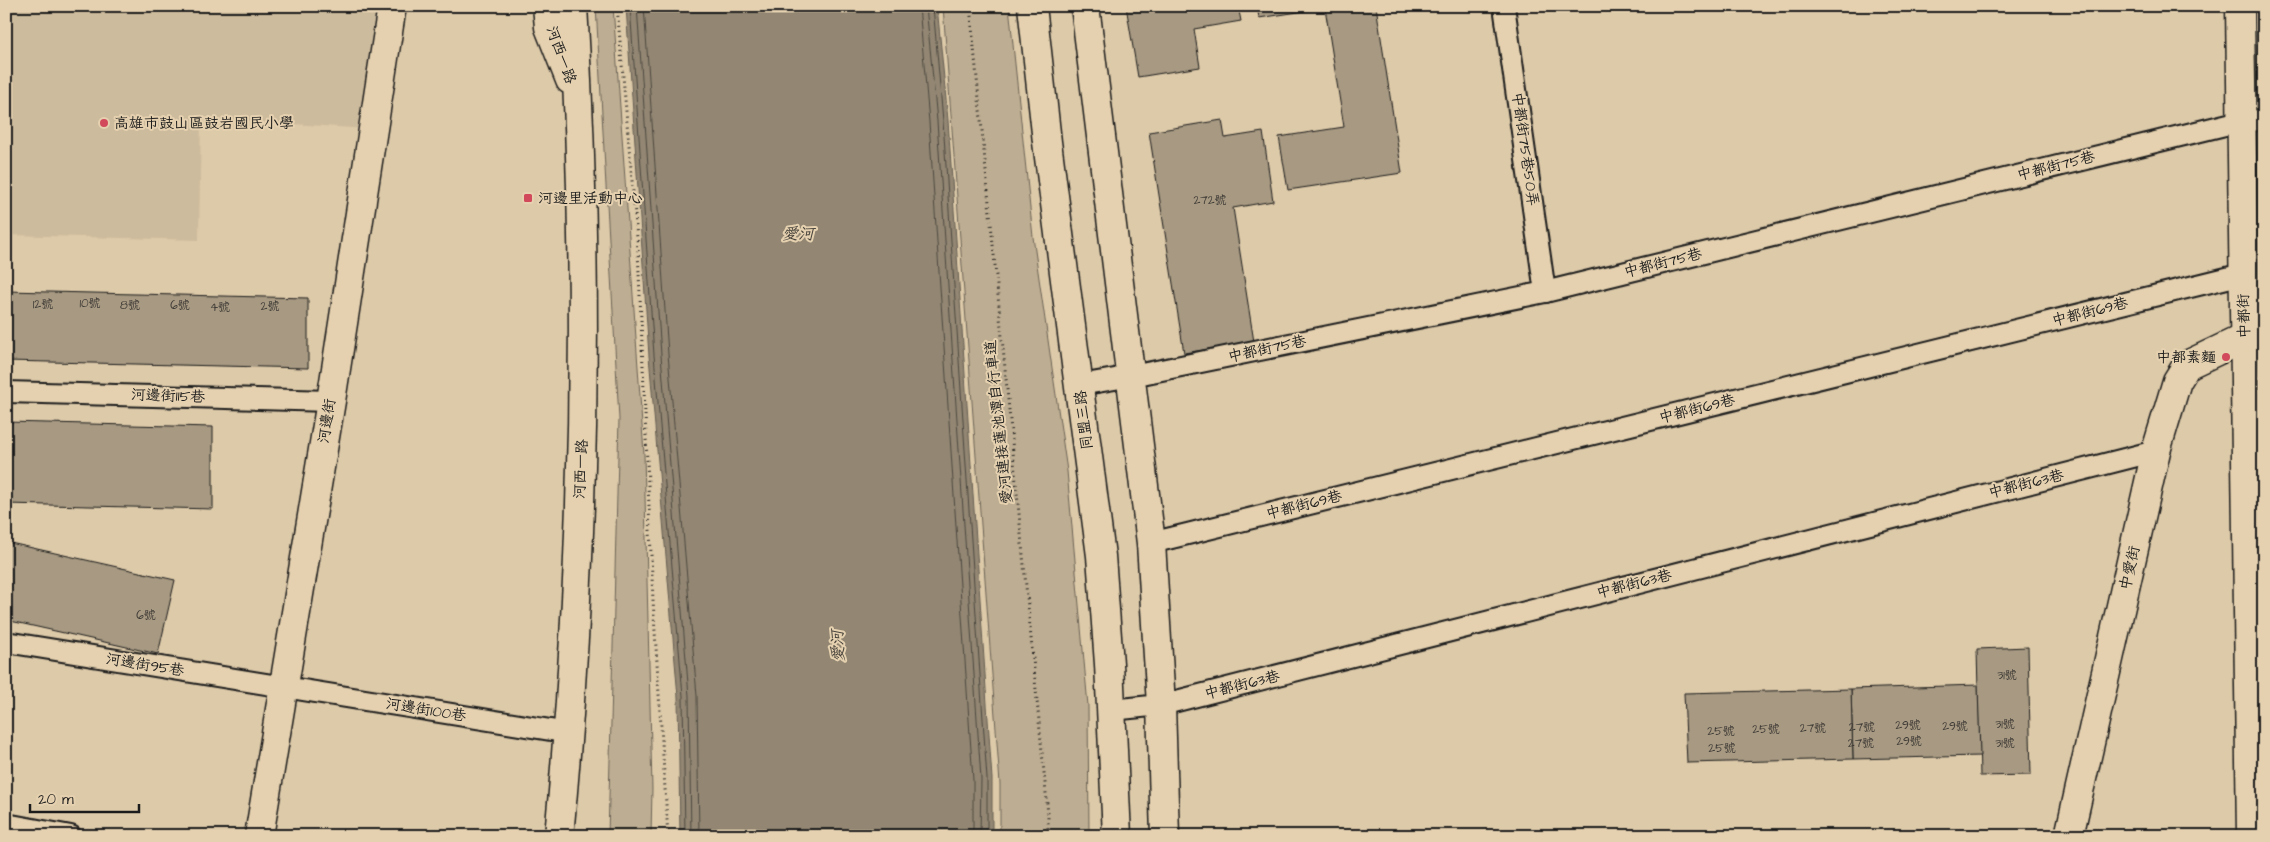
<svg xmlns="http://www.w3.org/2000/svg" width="2270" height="842" viewBox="0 0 2270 842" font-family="'Architects Daughter','LXGW WenKai TC',sans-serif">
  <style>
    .built { fill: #cdbb9d }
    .green { fill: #bdad92; stroke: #6c6457 }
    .water { fill: #938773; stroke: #635c50 }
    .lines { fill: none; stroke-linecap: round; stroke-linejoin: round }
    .shore { stroke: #4c473f; stroke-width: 1 }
    .building { fill: #a79982; stroke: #1c1c1c }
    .service-casing { stroke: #1c1c1c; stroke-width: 24 }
    .minor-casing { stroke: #1c1c1c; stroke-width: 31 }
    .tertiary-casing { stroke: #1c1c1c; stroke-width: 31 }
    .path { stroke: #1c1c1c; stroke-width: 3; stroke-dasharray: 1 4; stroke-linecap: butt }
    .service { stroke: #e5d1af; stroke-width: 20 }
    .minor { stroke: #e5d1af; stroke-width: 28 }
    .tertiary { stroke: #e5d1af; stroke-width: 28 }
    .poi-dot { fill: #d1495b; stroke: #e5d1af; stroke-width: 2 }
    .labels { text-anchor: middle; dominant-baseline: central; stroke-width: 4; stroke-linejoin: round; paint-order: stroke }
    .number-label { font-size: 12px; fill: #3f3b36 }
    .street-label { font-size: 15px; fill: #1c1c1c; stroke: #e5d1af }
    .poi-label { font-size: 15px; fill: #1c1c1c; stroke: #e5d1af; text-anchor: start }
    .water-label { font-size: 16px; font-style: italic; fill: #46413a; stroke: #e5d1af }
  </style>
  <rect width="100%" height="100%" fill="#ddcaa9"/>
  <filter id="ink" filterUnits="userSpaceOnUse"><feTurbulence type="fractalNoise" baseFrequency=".02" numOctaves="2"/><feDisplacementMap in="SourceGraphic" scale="10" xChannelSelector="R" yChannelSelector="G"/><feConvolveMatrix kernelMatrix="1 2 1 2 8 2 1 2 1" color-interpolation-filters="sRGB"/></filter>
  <g filter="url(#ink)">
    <path class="built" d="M6 6H382L367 129 201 118 199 240 6 235Z"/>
    <g class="green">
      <path d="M596 6H613L644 454 652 789 651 836H608L619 419Z"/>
      <path d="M943 6H1009L1033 237 1067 471 1088 706 1089 836H1000V784Z"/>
    </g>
    <path class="water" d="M626 6H937L948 120 992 779V836H680L678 697 649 356Z"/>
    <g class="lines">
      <g class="shore">
        <path d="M630 6 654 355 683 696 685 836"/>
        <path d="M637 6 661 355 689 696 691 836"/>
        <path d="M644 6 668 354 697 696 699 836"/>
        <path d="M919 6 929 122 973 780V836"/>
        <path d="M926 6 937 121 981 779 980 836"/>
        <path d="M933 6 943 121 987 779V836"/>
      </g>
    </g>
    <g class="building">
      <path d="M1126 6H1238L1241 21 1194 29 1200 67 1138 77Z"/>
      <path d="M1257 6H1376L1402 173 1288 190 1279 137 1344 127 1325 8 1259 18Z"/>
      <path d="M1222 120 1225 138 1263 132 1273 201 1233 208 1254 342 1184 353 1149 132Z"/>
      <path d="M6 291 308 298V368L6 361Z"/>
      <path d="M6 422 213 427V509L6 504Z"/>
      <path d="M6 542 175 580 158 654 6 620Z"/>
      <path d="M2028 647 2031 775 1980 776 1977 649Z"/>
      <path d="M1978 685 1980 756 1853 759 1851 689Z"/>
      <path d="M1851 689 1853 759 1687 763 1684 693Z"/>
    </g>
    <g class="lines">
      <defs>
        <g id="service">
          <path d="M1504 6 1545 292"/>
          <path d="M1080 385 1132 376 1545 292 2241 121 2264 120"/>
          <path d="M6 392 331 401"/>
          <path d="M1151 543 2243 274"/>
          <path d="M6 642 569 733"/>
          <path d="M1111 710 1161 705 2156 451"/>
          <path d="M6 824 71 836"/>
        </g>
        <g id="minor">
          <path d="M547 6 549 27 570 80"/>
          <path d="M2240 6 2251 836"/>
          <path d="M259 836 331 401 392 6"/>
          <path d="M559 836C585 560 590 282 573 6"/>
          <path d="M2069 836 2156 451 2177 381 2187 365 2244 338 2264 337"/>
        </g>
        <g id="tertiary">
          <path d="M1032 6 1047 142 1101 556 1109 664 1117 836"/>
          <path d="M1085 6 1151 543 1161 705 1165 836"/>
        </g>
      </defs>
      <use href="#service" class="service-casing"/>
      <use href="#minor" class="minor-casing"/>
      <use href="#tertiary" class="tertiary-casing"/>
      <g class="path">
        <path d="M617 6 638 250 653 600 668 836"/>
        <path d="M970 6 1048 814V836"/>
      </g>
      <use href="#service" class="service"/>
      <use href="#minor" class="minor"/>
      <use href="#tertiary" class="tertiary"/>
    </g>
  </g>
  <g class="poi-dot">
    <circle cx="104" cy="123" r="5"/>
    <rect x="523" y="193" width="10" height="10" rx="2.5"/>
    <circle cx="2226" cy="357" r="5"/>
  </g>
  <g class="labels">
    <g class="number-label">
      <text x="1210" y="200">272號</text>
      <text x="90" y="303">10號</text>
      <text x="43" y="304">12號</text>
      <text x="130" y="305">8號</text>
      <text x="180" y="305">6號</text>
      <text x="270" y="306">2號</text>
      <text x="220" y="307">4號</text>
      <text x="146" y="615">6號</text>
      <text x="2007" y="675">31號</text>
      <text x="2005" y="724">31號</text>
      <text x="1908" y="725">29號</text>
      <text x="1955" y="726">29號</text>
      <text x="1862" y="727">27號</text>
      <text x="1813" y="728">27號</text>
      <text x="1766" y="729">25號</text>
      <text x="1721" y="731">25號</text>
      <text x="1909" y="741">29號</text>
      <text x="1861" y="743">27號</text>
      <text x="2005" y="743">31號</text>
      <text x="1722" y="748">25號</text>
    </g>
    <g class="street-label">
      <text transform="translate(561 55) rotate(70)">河西一路</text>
      <text transform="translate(1525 149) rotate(82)">中都街75巷50弄</text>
      <text transform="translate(2056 166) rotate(-14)">中都街75巷</text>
      <text transform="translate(1663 263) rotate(-14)">中都街75巷</text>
      <text transform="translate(2090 312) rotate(-14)">中都街69巷</text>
      <text transform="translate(2244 316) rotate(-91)">中都街</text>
      <text transform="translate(1267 349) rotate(-12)">中都街75巷</text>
      <text transform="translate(168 396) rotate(2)">河邊街115巷</text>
      <text transform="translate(1697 409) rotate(-14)">中都街69巷</text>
      <text transform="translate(1084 420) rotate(-97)">同盟三路</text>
      <text transform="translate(327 421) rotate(-81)">河邊街</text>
      <text transform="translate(999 422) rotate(-96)">愛河連接蓮池潭自行車道</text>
      <text transform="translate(581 469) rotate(-87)">河西一路</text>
      <text transform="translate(2026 484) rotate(-14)">中都街63巷</text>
      <text transform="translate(1304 505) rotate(-14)">中都街69巷</text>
      <text transform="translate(2130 568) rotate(-77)">中愛街</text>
      <text transform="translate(1634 584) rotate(-14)">中都街63巷</text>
      <text transform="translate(145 665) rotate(9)">河邊街95巷</text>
      <text transform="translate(1242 685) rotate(-14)">中都街63巷</text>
      <text transform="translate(426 710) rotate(9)">河邊街100巷</text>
    </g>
    <g class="poi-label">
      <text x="114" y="123">高雄市鼓山區鼓岩國民小學</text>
      <text x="538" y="198">河邊里活動中心</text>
      <text x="2216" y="357" text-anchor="end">中都素麵</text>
    </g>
    <g class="water-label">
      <text x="798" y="234">愛河</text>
      <text transform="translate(838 646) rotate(-93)">愛河</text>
    </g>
  </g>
  <rect width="2270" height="842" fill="none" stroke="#e5d1af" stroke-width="25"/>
  <rect x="12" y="12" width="2245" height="817" fill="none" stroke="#1c1c1c" stroke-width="2" filter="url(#ink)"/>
  <path d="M30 804v8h109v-8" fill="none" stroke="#1c1c1c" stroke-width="2.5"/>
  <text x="38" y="804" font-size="15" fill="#1c1c1c" stroke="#e5d1af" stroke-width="4" paint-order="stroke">20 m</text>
</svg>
